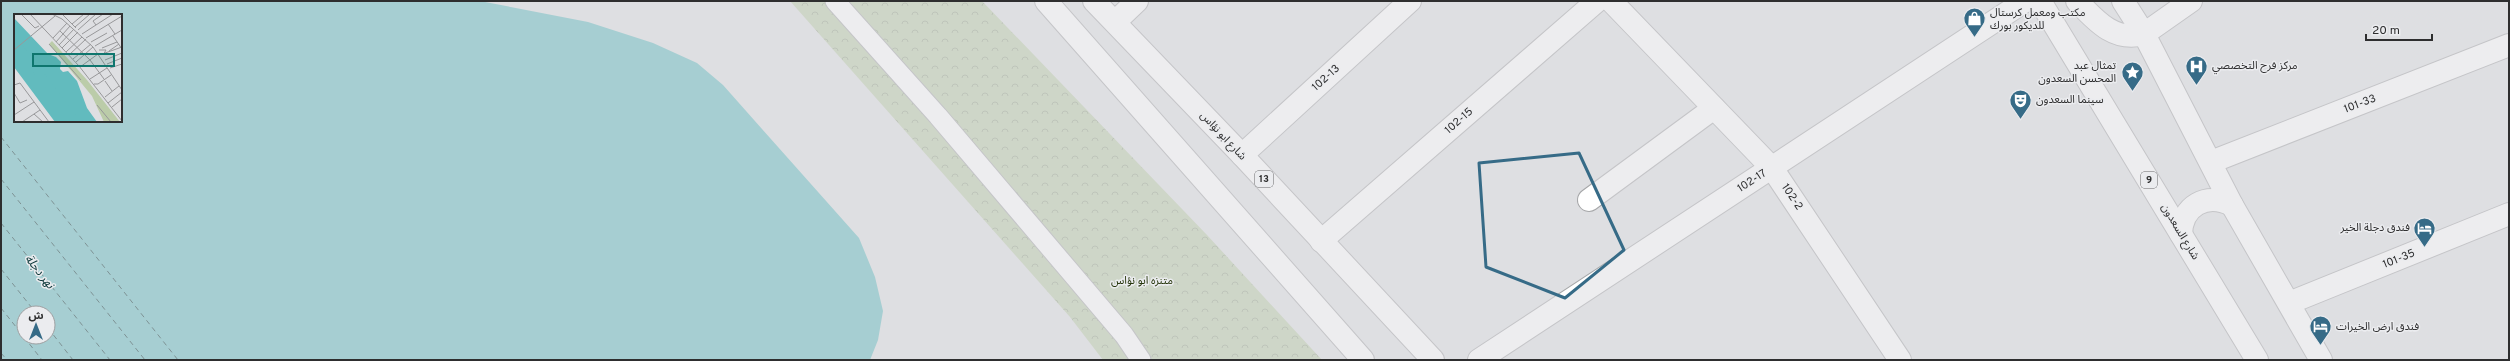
<svg xmlns="http://www.w3.org/2000/svg" width="2510" height="361" viewBox="0 0 2510 361" font-family="Overpass,'Noto Sans Arabic',sans-serif">
  <style>
    .forest { fill: url(#forest-crowns) }
    .water { fill: #62bbbe; fill-rule: evenodd }
    .lines { fill: none; stroke-linecap: round; stroke-linejoin: round }
    .ferry { stroke: #0a3638; stroke-width: 1; stroke-dasharray: 5 4; stroke-linecap: butt }
    .pedestrian-casing { stroke: #a6a7a9; stroke-width: 21 }
    .minor-casing { stroke: #a6a7a9; stroke-width: 24 }
    .tertiary-casing { stroke: #a6a7a9; stroke-width: 24 }
    .primary-casing { stroke: #a6a7a9; stroke-width: 24 }
    .pedestrian { stroke: #fff; stroke-width: 19 }
    .minor { stroke: #fff; stroke-width: 22 }
    .tertiary { stroke: #fff; stroke-width: 22 }
    .primary { stroke: #fff; stroke-width: 22 }
    .marked { fill: none; stroke: #366b87; stroke-width: 3; stroke-linejoin: round }
    .labels { text-anchor: middle; dominant-baseline: central; stroke-width: 3; stroke-linejoin: round; paint-order: stroke }
    .shield { fill: #ebecef; stroke: #676769; stroke-width: 1 }
    .shield-label { font-size: 10px; font-weight: bold; fill: #2e2e2f }
    .poi-label { font-size: 11px; fill: #2e2e2f; stroke: #ebecef; text-anchor: start }
    .street-label { font-size: 11px; fill: #2e2e2f; stroke: #ebecef }
    .park-label { font-size: 11px; fill: #26360b; stroke: #ebecef }
    .water-label { font-size: 12px; font-style: italic; fill: #0a3638; stroke: #ebecef }
    .inset-river { fill: none; stroke: #62bbbe; stroke-width: 2 }
    .inset-road { fill: none; stroke: #98989a; stroke-width: 1 }
    .view { fill: #0f766e; fill-opacity: 0.15; stroke: #0f766e; stroke-width: 2 }
    .inset-edge { fill: none; stroke: #2e2e2f; stroke-width: 2 }
  </style>
  <defs>
    <pattern id="forest-crowns" width="20" height="18" patternUnits="userSpaceOnUse"><rect width="20" height="18" fill="#bbcca9"/><path d="M2 6a3 3 0 1 1 6 0M12 15a3 3 0 1 1 6 0" fill="none" stroke="#98a68a"/></pattern>
  </defs>
  <rect width="100%" height="100%" fill="#dedfe2"/>
  <path class="forest" d="M790 1H982L1207 235 1322 360H1103L1070 317Z"/>
  <path class="water" d="M1 1H480L588 22 653 43 697 63 723 85 859 238 875 277 883 311 878 340 870 360H1ZM15 15H121V121H15ZM24 313H48V337H24Z"/>
  <g class="lines">
    <g class="ferry">
      <path d="M1 137 178 360"/>
      <path d="M1 179 145 360"/>
      <path d="M1 223 110 360"/>
      <path d="M1 269 36 313"/>
      <path d="M1 308 24 337"/>
      <path d="M48 328 73 360"/>
      <path d="M24 337 42 360"/>
      <path d="M1 353 7 360"/>
    </g>
    <defs>
      <path id="pedestrian" d="M835 1 938 116 1124 335 1141 360"/>
      <g id="minor">
        <path d="M1611 1 1772 168 1900 360"/>
        <path d="M1115 22 1137 1"/>
        <path d="M1242 155 1410 1"/>
        <path d="M2211 162 2509 45"/>
        <path d="M1589 200 1714 108"/>
        <path d="M1321 241 1597 1"/>
        <path d="M2289 303 2509 214"/>
        <path d="M1479 360 2025 1"/>
      </g>
      <path id="tertiary" d="M2144 34 2191 1"/>
      <g id="primary">
        <path d="M1046 1 1363 360"/>
        <path d="M1094 1 1242 155 1433 360"/>
        <path d="M2040 1 2257 360"/>
        <path d="M2077 1C2096 21 2114 42 2144 34"/>
        <path d="M2123 1 2144 34 2232 205 2321 360"/>
        <path d="M2181 234C2182 206 2206 192 2232 205"/>
      </g>
    </defs>
    <use href="#pedestrian" class="pedestrian-casing"/>
    <use href="#minor" class="minor-casing"/>
    <use href="#tertiary" class="tertiary-casing"/>
    <use href="#primary" class="primary-casing"/>
    <use href="#pedestrian" class="pedestrian"/>
    <use href="#minor" class="minor"/>
    <use href="#tertiary" class="tertiary"/>
    <use href="#primary" class="primary"/>
  </g>
  <path d="M0 0H2510V361H0ZM1579 153 1624 250 1565 298 1486 267 1479 163Z" fill="#dedfe2" fill-opacity=".55" fill-rule="evenodd"/>
  <path class="marked" d="M1579 153 1624 250 1565 298 1486 267 1479 163Z"/>
  <defs>
    <symbol id="shop-pin" viewBox="-11 -11 22 30"><path d="M0 17L-7.5 6A9.5 9.5 0 1 1 7.5 6Z" fill="#366b87" stroke="#ebecef"/><path d="M-5-2.5h2.3a2.7 3.5 0 0 1 5.4 0H5L5.5 6h-11ZM-1.5-2.5h3a1.5 2.3 0 0 0-3 0Z" fill="#fff"/></symbol>
    <symbol id="hospital-pin" viewBox="-11 -11 22 30"><path d="M0 17L-7.5 6A9.5 9.5 0 1 1 7.5 6Z" fill="#366b87" stroke="#ebecef"/><path d="M-5-5h3v3.5h4V-5h3V5h-3V1.5h-4V5h-3Z" fill="#fff"/></symbol>
    <symbol id="sight-pin" viewBox="-11 -11 22 30"><path d="M0 17L-7.5 6A9.5 9.5 0 1 1 7.5 6Z" fill="#366b87" stroke="#ebecef"/><path d="M0-6L1.8-2.2L6-1.7L2.9 1.2L3.7 5.4L0 3.3L-3.7 5.4L-2.9 1.2L-6-1.7L-1.8-2.2Z" fill="#fff"/></symbol>
    <symbol id="theatre-pin" viewBox="-11 -11 22 30"><path d="M0 17L-7.5 6A9.5 9.5 0 1 1 7.5 6Z" fill="#366b87" stroke="#ebecef"/><path d="M-5-5.5Q0-4 5-5.5V0Q5 5 0 6Q-5 5-5 0ZM-3.3-2.5H-1v1.5H-3.3ZM1-2.5H3.3v1.5H1ZM-2.8 1Q0 5.5 2.8 1Z" fill="#fff"/></symbol>
    <symbol id="hotel-pin" viewBox="-11 -11 22 30"><path d="M0 17L-7.5 6A9.5 9.5 0 1 1 7.5 6Z" fill="#366b87" stroke="#ebecef"/><path d="M-6-4.5h1.5V1H6V5H4.5V3h-9V5H-6ZM-4 0a1.8 1.8 0 1 1 3.6 0ZM.5 0V-2.5h3Q6-2.5 6 0Z" fill="#fff"/></symbol>
  </defs>
  <g fill-rule="evenodd">
    <use href="#shop-pin" x="1962" y="6" width="25" height="34"/>
    <use href="#hospital-pin" x="2184" y="54" width="25" height="34"/>
    <use href="#sight-pin" x="2120" y="60" width="25" height="34"/>
    <use href="#theatre-pin" x="2008" y="88" width="25" height="34"/>
    <use href="#hotel-pin" x="2412" y="216" width="25" height="34"/>
    <use href="#hotel-pin" x="2308" y="314" width="25" height="34"/>
  </g>
  <g class="labels">
    <g class="shield">
      <rect x="1255" y="171" width="18" height="16" rx="3"/>
      <rect x="2141" y="172" width="16" height="16" rx="3"/>
    </g>
    <g class="shield-label">
      <text x="1264" y="179">13</text>
      <text x="2149" y="180">9</text>
    </g>
    <g class="poi-label">
      <text x="1990" y="13">مكتب ومعمل كرستال<tspan x="1990" dy="13">للديكور بورك</tspan></text>
      <text x="2116" y="66" text-anchor="end">تمثال عبد<tspan x="2116" dy="13">المحسن السعدون</tspan></text>
      <text x="2212" y="66">مركز فرح التخصصي</text>
      <text x="2036" y="100">سينما السعدون</text>
      <text x="2410" y="228" text-anchor="end">فندق دجلة الخير</text>
      <text x="2336" y="327">فندق ارض الخيرات</text>
    </g>
    <g class="street-label">
      <text transform="translate(1326 78) rotate(-42)">102-13</text>
      <text transform="translate(2360 104) rotate(-21)">101-33</text>
      <text transform="translate(1459 121) rotate(-41)">102-15</text>
      <text transform="translate(1223 136) rotate(47)">شارع ابو نؤاس</text>
      <text transform="translate(1752 181) rotate(-33)">102-17</text>
      <text transform="translate(1792 197) rotate(56)">102-2</text>
      <text transform="translate(2180 232) rotate(59)">شارع السعدون</text>
      <text transform="translate(2399 259) rotate(-22)">101-35</text>
    </g>
    <g class="park-label">
      <text x="1142" y="281">متنزه ابو نؤاس</text>
    </g>
    <g class="water-label">
      <text transform="translate(39 272) rotate(52)">نهر دجلة</text>
    </g>
  </g>
  <g transform="translate(14 14)">
    <rect width="108" height="108" fill="#dedfe2"/>
    <path d="M38 27 73 66 106 108H90L78 82 35 30Z" fill="#bbcca9"/>
    <path d="M0 4 34 40 42 43 47 48 46 55 49 58 54 57 63 67 73 94 83 108H41L0 53Z" fill="#62bbbe"/>
    <path class="inset-river" d="M6 32 64 108M7 32 65 108M8 32 66 108M6 33 63 108M3 34 60 108M4 34 61 108M5 34 62 108M3 36 59 108"/>
    <path class="inset-road" d="M7 0 21 14 25 12M16 0 65 52 108 107M38 0 48 5 79 33 108 76M48 0 62 14M58 10 70 0M94 10 101 20M82 11 79 7 89 0M61 13 76 0M64 16 82 0M46 17 76 46 90 65M68 20 99 0M99 22 108 35M39 24 53 9M72 24 108 2M42 28 56 12M77 28 93 19M35 30 67 66M45 31 60 15M81 32 108 16M48 34 64 18M88 34 103 28M0 36 41 2M85 36H92L89 41M95 37 105 30M52 38 68 23M91 39 108 33M55 41 72 25M59 45 77 30M91 46 108 39M62 48 79 33M93 50 108 44M66 53 84 40M96 54 108 50M76 65 93 54M91 67 98 77M80 70H84L97 61M0 71 6 69 35 108M0 79 6 89 13 86M91 83 105 72M94 89 108 78M83 91 97 108M98 93 108 85M20 100 29 108M0 101 20 88M8 108 26 96"/>
    <path class="view" d="M19 40H100V52H19Z"/>
    <rect width="108" height="108" class="inset-edge"/>
  </g>
  <rect width="2510" height="361" fill="none" stroke="#2e2e2f" stroke-width="4"/>
  <g transform="translate(36 325)"><circle r="19" fill="#ebecef" stroke="#9fa0a2"/>
  <path d="M0-3L7 15L0 10L-7 15Z" fill="#366b87"/>
  <text y="-6" font-size="11" font-weight="bold" text-anchor="middle" fill="#2e2e2f">ش</text>
  </g>
  <path d="M2366 34v6h66v-6" fill="none" stroke="#2e2e2f" stroke-width="2"/>
  <text x="2372" y="34" font-size="12" fill="#2e2e2f" stroke="#ebecef" stroke-width="3" paint-order="stroke">20 m</text>
</svg>
